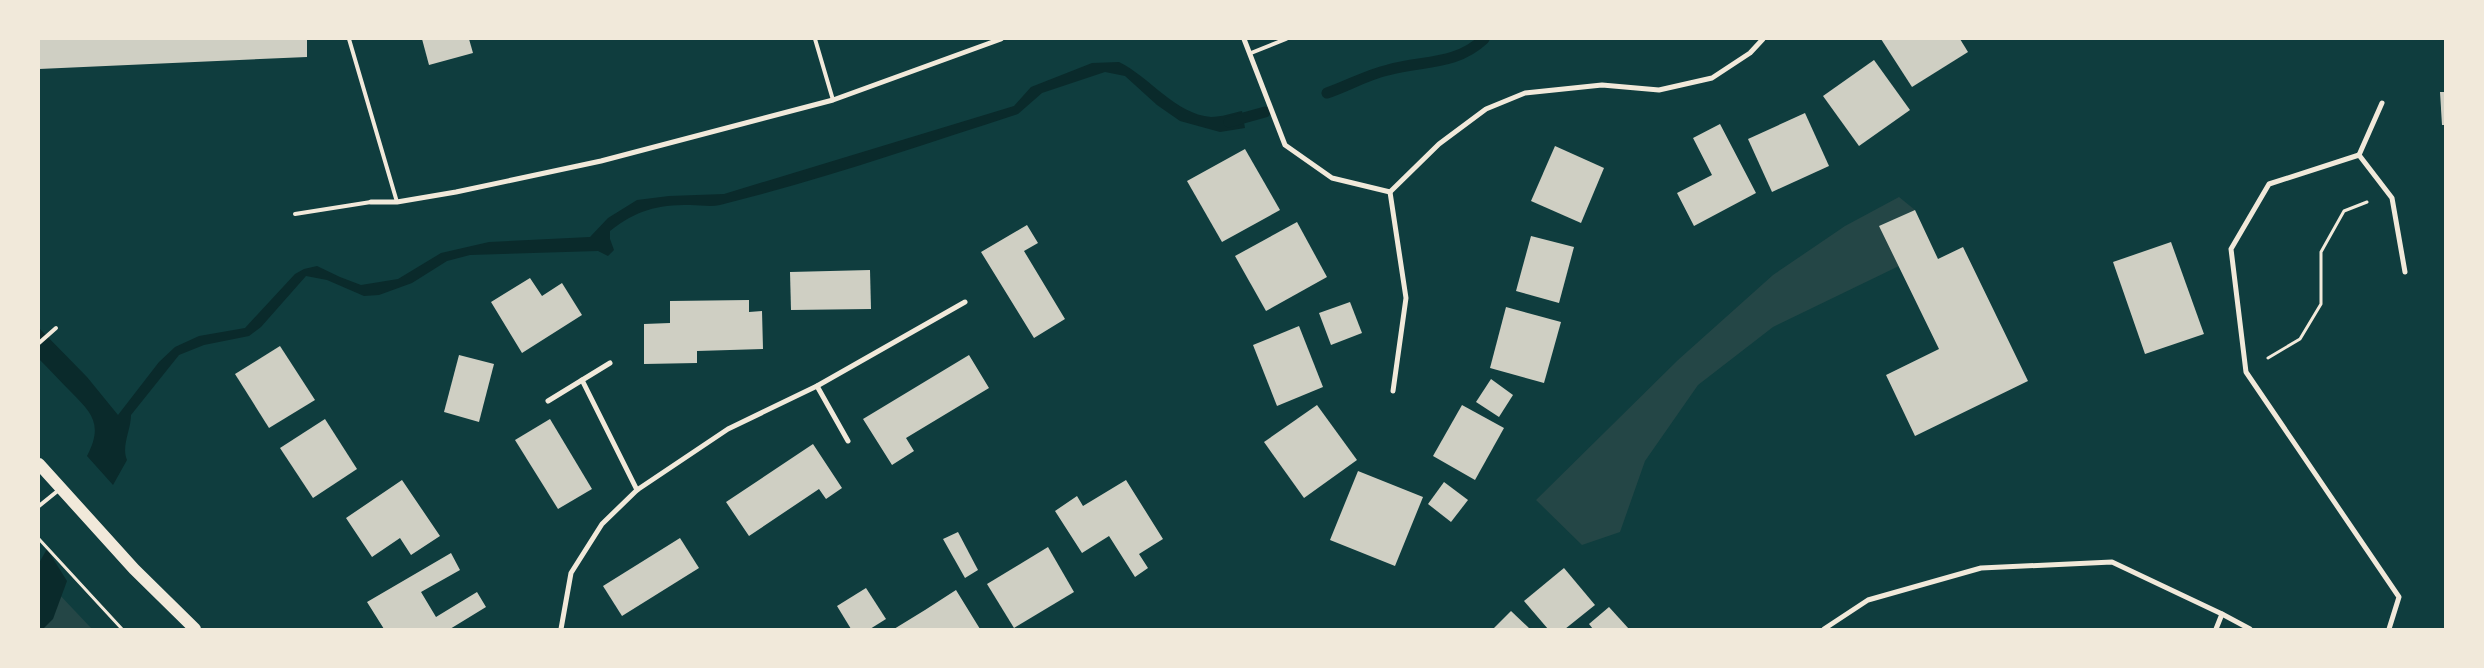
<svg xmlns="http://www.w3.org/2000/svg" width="2484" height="668" viewBox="0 0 2484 668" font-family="'Sofia Sans Condensed',sans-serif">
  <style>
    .green { fill: #244646 }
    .water { fill: #0a2a2b }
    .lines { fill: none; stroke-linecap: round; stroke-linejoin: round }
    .stream { stroke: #0a2a2b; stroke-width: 11 }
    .building { fill: #cfcfc3 }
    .path { stroke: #f1e9da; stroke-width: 3 }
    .service { stroke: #f1e9da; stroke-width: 4 }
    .minor { stroke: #f1e9da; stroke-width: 5 }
    .primary { stroke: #f1e9da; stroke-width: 12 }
  </style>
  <rect width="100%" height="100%" fill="#0f3d3e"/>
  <g class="green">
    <path d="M1899 197 1915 210 1880 227 1899 266 1773 327 1698 385 1645 461 1620 532 1582 545 1536 500 1678 360 1773 275 1845 226Z"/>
    <path d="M39 573 92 629H39Z"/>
  </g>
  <g class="water">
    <path d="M1119 62C1150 77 1175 114 1211 117 1221 117 1233 113 1242 111L1245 128 1220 132 1180 121 1157 105 1125 76 1105 72 1042 93 1018 114C919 146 821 180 720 205 711 207 700 205 690 205 656 205 637 210 610 231V239L614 250 608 256 598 251 470 255 447 261 412 283 379 295 364 296 327 280 306 276 261 327 249 336 204 345 179 355 131 415C131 430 121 446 127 460L113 485 87 456C103 425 93 414 71 392 60 381 50 370 39 359V328L87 377 118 415 159 362 175 347 199 336 245 328 295 274 304 269 317 266 340 277 361 285 398 279 441 253 489 242 590 237 608 218 637 200 669 196 724 194 1014 106 1031 87 1092 63Z"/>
    <path d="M47 549 67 581 53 619 43 629H39V563Z"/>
  </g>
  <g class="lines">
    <g class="stream">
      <path d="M1327 93C1348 86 1366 75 1388 70 1423 60 1455 66 1484 39"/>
      <path d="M1229 122 1265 112"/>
    </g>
  </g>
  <g class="building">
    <path d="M39 39H307V57L39 69Z"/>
    <path d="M422 39H469L473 53 429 65Z"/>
    <path d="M1881 39H1960L1968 52 1912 87Z"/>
    <path d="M1874 60 1910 110 1859 146 1823 96Z"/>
    <path d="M2440 92H2445V125H2442Z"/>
    <path d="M1805 113 1829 166 1772 192 1748 139Z"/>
    <path d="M1720 124 1756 193 1694 226 1677 193 1712 175 1693 138Z"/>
    <path d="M1555 146 1604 168 1581 223 1531 201Z"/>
    <path d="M1245 149 1280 210 1222 242 1187 181Z"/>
    <path d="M1915 210 1938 259 1963 247 2028 381 1915 436 1886 375 1939 349 1879 226Z"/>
    <path d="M1297 222 1327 277 1266 311 1235 256Z"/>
    <path d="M1027 225 1038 243 1024 251 1065 319 1034 338 981 252Z"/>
    <path d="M1531 236 1574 247 1559 303 1516 291Z"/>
    <path d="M2171 242 2204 334 2145 354 2113 262Z"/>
    <path d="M870 270 871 309 791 310 790 272Z"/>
    <path d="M530 278 542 296 562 283 582 315 522 353 491 302Z"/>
    <path d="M749 300V312L762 311 763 349 697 351V363L644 364V324L670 323V301Z"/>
    <path d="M1350 302 1362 333 1331 345 1319 313Z"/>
    <path d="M1506 307 1561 322 1544 383 1490 368Z"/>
    <path d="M1299 326 1323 387 1277 406 1253 345Z"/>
    <path d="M280 346 315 400 269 428 235 374Z"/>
    <path d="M459 355 494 364 479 422 444 412Z"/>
    <path d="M969 355 989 388 906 438 914 451 892 465 863 419Z"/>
    <path d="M1491 379 1513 395 1499 417 1476 402Z"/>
    <path d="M1317 405 1357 460 1304 498 1264 442Z"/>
    <path d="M1462 405 1504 428 1475 480 1433 456Z"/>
    <path d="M325 419 357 469 313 498 280 448Z"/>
    <path d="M550 419 592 489 558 509 515 440Z"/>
    <path d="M813 444 842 488 826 499 819 489 749 536 726 502Z"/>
    <path d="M1358 471 1423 497 1395 566 1330 540Z"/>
    <path d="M402 480 440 536 411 555 400 538 372 557 346 518Z"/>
    <path d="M1126 480 1163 539 1139 554 1148 568 1135 577 1109 536 1082 553 1055 511 1077 496 1083 506Z"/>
    <path d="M1444 482 1468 500 1451 522 1428 504Z"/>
    <path d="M958 532 978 570 965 578 943 539Z"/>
    <path d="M680 538 699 568 622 616 603 586Z"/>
    <path d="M1048 547 1074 592 1014 628 987 584Z"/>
    <path d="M451 553 460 570 421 592 436 617 477 592 486 607 450 629H384L367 602Z"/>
    <path d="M1564 568 1595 605 1565 629H1548L1524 601Z"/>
    <path d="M866 588 886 619 870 629H851L837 606Z"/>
    <path d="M956 590 980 629H894L925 610Z"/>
    <path d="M1609 607 1629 629H1593L1589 624Z"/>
    <path d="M1511 611 1530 629H1493Z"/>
  </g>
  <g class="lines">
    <g class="path">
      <path d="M2268 358 2300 339 2321 304V252L2344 211 2367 202"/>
      <path d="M39 539 122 629"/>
    </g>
    <g class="service">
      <path d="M349 39 397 202"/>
      <path d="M815 39 833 100"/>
      <path d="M1251 53 1286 39"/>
      <path d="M295 214 371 202"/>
      <path d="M39 343 56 328"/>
      <path d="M39 506 60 489"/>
    </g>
    <g class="minor">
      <path d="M1244 39 1285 145 1332 178 1390 192 1439 144 1486 109 1525 93 1602 85 1659 90 1712 78 1750 53 1763 39"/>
      <path d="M2359 155 2382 103"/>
      <path d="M1390 192 1406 298 1393 391"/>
      <path d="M371 202H397L456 192 601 161 833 100 1001 39"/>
      <path d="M582 380 637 490"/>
      <path d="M817 386 848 441"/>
      <path d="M548 401 610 363"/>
      <path d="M561 629 571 573 602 524 637 490 728 429 817 386 965 302"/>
      <path d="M1824 629 1868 600 1981 568 2112 562 2222 614 2250 629"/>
      <path d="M2216 629 2222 614"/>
      <path d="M2389 629 2399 597 2246 372 2231 249 2269 184 2359 155 2392 198 2405 272"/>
    </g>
    <path class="primary" d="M39 464 134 569 195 629"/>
  </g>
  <rect width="2484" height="668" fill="none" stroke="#f1e9da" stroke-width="80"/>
</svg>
